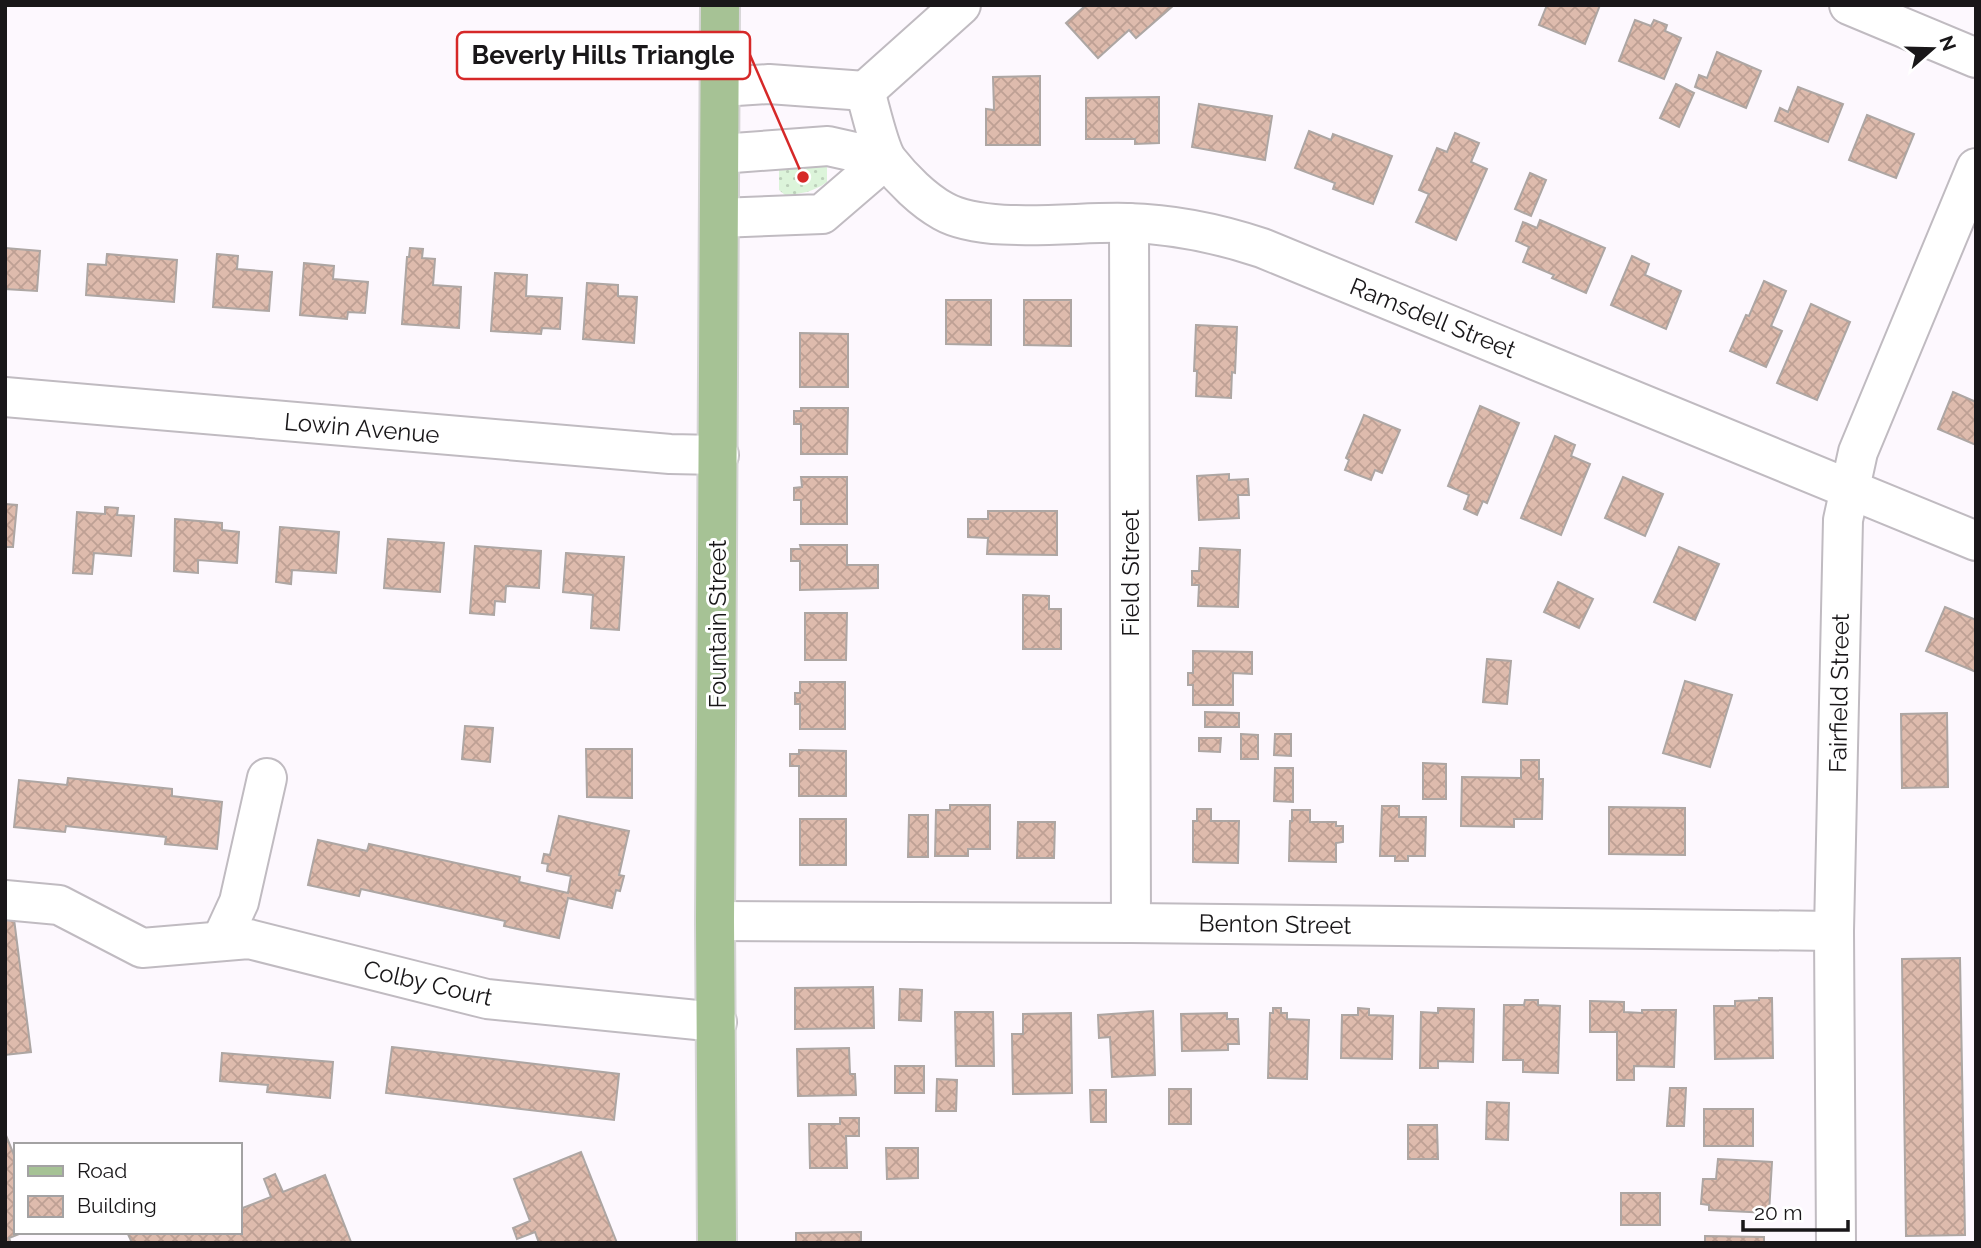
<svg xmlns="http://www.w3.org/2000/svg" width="1981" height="1248" viewBox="0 0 1981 1248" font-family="Raleway,sans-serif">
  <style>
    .park { fill: url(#park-dots) }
    .building { fill: url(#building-cross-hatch); stroke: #ada6a3; stroke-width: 2 }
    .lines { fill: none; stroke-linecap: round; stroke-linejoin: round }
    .minor-casing { stroke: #c0bbc1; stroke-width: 42 }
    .major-casing { stroke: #d6d5d6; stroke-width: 42 }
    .minor { stroke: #fff; stroke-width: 38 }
    .major { stroke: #a6c295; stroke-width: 38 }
    .labels { text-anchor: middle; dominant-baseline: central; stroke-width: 6; stroke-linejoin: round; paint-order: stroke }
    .street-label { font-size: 24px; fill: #191719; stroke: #fff }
    .leader { fill: none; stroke: #d62828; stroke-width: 2.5 }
    .callout-dot { fill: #d62828; stroke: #fff; stroke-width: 2.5 }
    .callout { fill: #fff; stroke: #d62828; stroke-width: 2.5 }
    .callout-label { font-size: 26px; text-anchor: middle; font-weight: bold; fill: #191719 }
  </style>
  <defs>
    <pattern id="park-dots" width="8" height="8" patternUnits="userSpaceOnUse" patternTransform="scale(1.75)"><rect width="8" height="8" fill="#dcf4da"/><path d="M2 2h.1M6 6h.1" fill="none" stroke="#bcd0ba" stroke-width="1.8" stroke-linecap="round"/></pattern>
    <pattern id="building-cross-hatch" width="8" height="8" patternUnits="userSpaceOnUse" patternTransform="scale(1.75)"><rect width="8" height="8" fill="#debbad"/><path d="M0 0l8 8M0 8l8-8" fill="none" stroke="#bea094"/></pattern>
  </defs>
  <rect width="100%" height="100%" fill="#fdf8fe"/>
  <path class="park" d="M827 163V182C813 192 801 194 785 195L779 190V167Z"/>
  <g class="building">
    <path d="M1086 5H1174L1136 38 1129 30 1098 58 1066 23Z"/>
    <path d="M1547 5H1600L1585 44 1539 25Z"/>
    <path d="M1635 20 1651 26 1654 20 1667 25 1665 31 1681 38 1664 79 1619 61Z"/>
    <path d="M1717 52 1761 71 1746 108 1695 87 1699 75 1707 78Z"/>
    <path d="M1040 76V145H986V109L994 110 993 77Z"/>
    <path d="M1676 84 1694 93 1679 127 1660 118Z"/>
    <path d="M1798 87 1843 104 1828 142 1775 121 1780 108 1788 112Z"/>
    <path d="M1159 97V143L1135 144V139H1086V98Z"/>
    <path d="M1199 104 1272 116 1265 160 1192 147Z"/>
    <path d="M1867 115 1914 134 1896 178 1849 160Z"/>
    <path d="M1309 131 1331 140 1333 134 1392 156 1373 204 1333 189 1335 183 1295 168Z"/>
    <path d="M1455 133 1479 143 1471 162 1487 169 1456 240 1416 222 1429 194 1419 190 1437 148 1447 152Z"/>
    <path d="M1530 173 1546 180 1531 216 1515 209Z"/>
    <path d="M1540 220 1605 248 1586 293 1552 278 1554 275 1523 262 1529 247 1516 241 1523 222 1537 228Z"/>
    <path d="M5 248 40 251 37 291 5 289Z"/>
    <path d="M410 248 423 249 422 258 435 259 433 285 461 287 459 328 402 324 407 257H409Z"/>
    <path d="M107 254 177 260 174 302 86 295 88 264 106 265Z"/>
    <path d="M217 254 238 256 237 269 272 272 269 311 213 307Z"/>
    <path d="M1632 256 1649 264 1645 275 1681 291 1666 329 1611 305Z"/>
    <path d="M304 263 334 266 333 279 368 282 365 313 348 312 347 319 300 315Z"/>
    <path d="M495 273 527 275 526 296 562 298 560 329 542 328 541 334 491 331Z"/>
    <path d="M1764 281 1786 291 1771 326 1782 331 1766 367 1730 351 1746 315 1749 316Z"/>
    <path d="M587 283 618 285V296L637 297 634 343 583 339Z"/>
    <path d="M946 300H991V345L946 344Z"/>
    <path d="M1024 300H1071V346L1024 345Z"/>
    <path d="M1811 304 1850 322 1817 400 1777 383Z"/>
    <path d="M1196 325 1237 327 1235 373 1232 372 1231 398 1196 396 1197 371H1194Z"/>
    <path d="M800 333 848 334V387H800Z"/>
    <path d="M1953 392 1976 402V445L1938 429Z"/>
    <path d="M1480 406 1519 423 1487 503 1483 501 1477 515 1464 509 1469 495 1448 486Z"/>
    <path d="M801 408H848L847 454H801V424H794V411H801Z"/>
    <path d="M1364 415 1400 430 1382 473 1375 470 1371 480 1345 470 1349 460 1346 458Z"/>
    <path d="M1555 436 1575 445 1571 456 1590 464 1561 535 1521 518Z"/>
    <path d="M1229 474V480L1248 479 1249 495H1238L1239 518 1199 520 1197 476Z"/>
    <path d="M801 477H847V524H801V500H794V488L802 487Z"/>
    <path d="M1623 477 1663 494 1645 536 1605 518Z"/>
    <path d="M5 504 17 505 13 547H5Z"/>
    <path d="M105 507 118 508 117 515 134 516 131 556 94 553 92 574 73 573 77 512 105 514Z"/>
    <path d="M988 511H1057V555L987 554 988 538 968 537V519H988Z"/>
    <path d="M175 519 222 523V530L239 532 237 563 198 560V573L174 571Z"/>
    <path d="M280 527 339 532 336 573 292 570 291 584 276 582Z"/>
    <path d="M388 539 444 543 440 592 384 588Z"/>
    <path d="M800 545H847V565H878V588L800 590V561H791V549H801Z"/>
    <path d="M475 546 541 551 539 588 506 586 505 602 495 601 494 615 470 613Z"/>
    <path d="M1679 547 1719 564 1695 620 1654 602Z"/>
    <path d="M1200 548 1240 550 1238 607 1198 606 1199 585H1192V571H1199Z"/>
    <path d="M566 553 624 557 619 630 591 628 593 595 563 592Z"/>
    <path d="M1558 582 1593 599 1579 628 1544 612Z"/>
    <path d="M1023 595 1049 596V609H1061V649H1023Z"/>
    <path d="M1945 607 1976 620V672L1926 651Z"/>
    <path d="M805 613H847L846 660H805Z"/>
    <path d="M1193 651 1252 652V674L1233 673V705H1193V685H1188V673H1193Z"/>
    <path d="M1487 659 1511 661 1507 704 1483 702Z"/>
    <path d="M1685 681 1732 695 1710 767 1663 753Z"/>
    <path d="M800 682H845V729H800V704H795V693H800Z"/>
    <path d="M1205 712 1239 713V727H1205Z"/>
    <path d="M1947 713 1948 787 1902 788 1901 714Z"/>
    <path d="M465 726 493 728 490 762 462 759Z"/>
    <path d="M1241 734 1258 735V759H1241Z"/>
    <path d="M1275 734H1291V756L1274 755Z"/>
    <path d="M1199 738H1221L1220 752 1199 751Z"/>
    <path d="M586 749H632V798L587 797Z"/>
    <path d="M799 750 846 751V796H799V766H790V754H799Z"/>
    <path d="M1521 760H1539V779H1543L1542 819H1514V827L1461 826 1462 777 1521 778Z"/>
    <path d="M1423 763 1446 764V799H1423Z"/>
    <path d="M1275 768H1293V802L1274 801Z"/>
    <path d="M68 778 172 789V796L222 802 217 849 165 844 166 837 66 826 65 832 14 827 19 780 67 785Z"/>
    <path d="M950 805H990V849H968V856H935L936 810H950Z"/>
    <path d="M1382 806H1399V817H1426L1425 856H1408V861H1395V856H1380Z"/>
    <path d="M1609 807 1685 808V855L1609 854Z"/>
    <path d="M1197 809H1211V821H1239L1238 863 1193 862V821H1197Z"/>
    <path d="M1292 810H1310V822H1336V826H1343V842L1336 843V862L1289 861 1290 821H1292Z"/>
    <path d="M909 815H928V857H908Z"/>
    <path d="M559 816 629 831 619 875 624 876 620 891 616 890 612 908 568 898 559 938 504 926 505 921 361 889 359 896 308 885 318 840 367 851 369 844 520 877 519 882 568 893 571 876 547 871 548 864 542 863 544 854 550 855Z"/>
    <rect x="800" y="819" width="46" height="46"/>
    <path d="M1018 822H1055L1054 858H1017Z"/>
    <path d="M14 919 31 1052 5 1055V920Z"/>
    <path d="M1960 958 1965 1235 1906 1236 1902 959Z"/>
    <path d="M873 987 874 1028 795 1029V988Z"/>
    <path d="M900 989 922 990 921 1021 899 1020Z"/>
    <path d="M1759 998H1772L1773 1058 1715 1059 1714 1006H1735V1001L1759 1000Z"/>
    <path d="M1525 1000H1538V1005L1560 1006 1558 1073 1523 1072V1060H1503L1504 1005H1524Z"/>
    <path d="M1590 1001 1624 1002V1012L1642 1013V1010H1676L1674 1067 1634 1066V1080H1617V1032H1590Z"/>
    <path d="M1273 1008H1281V1013H1287V1019L1309 1020 1307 1079 1268 1078 1270 1013H1273Z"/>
    <path d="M1358 1008 1369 1009V1015L1393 1016 1392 1059 1341 1058 1342 1015H1358Z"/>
    <path d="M1438 1008 1474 1009 1473 1062 1438 1061V1068H1420L1421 1012 1438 1013Z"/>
    <path d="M1153 1011 1155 1075 1112 1077 1110 1037 1099 1038 1098 1015Z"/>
    <path d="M955 1012H993L994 1066H956Z"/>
    <path d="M1071 1013 1072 1093 1013 1094 1012 1034H1023V1014Z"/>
    <path d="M1227 1013V1019H1238L1239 1044H1228V1050L1182 1051 1181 1014Z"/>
    <path d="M392 1047 619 1074 614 1120 386 1093Z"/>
    <path d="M849 1048 850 1074H855L856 1095 798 1096 797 1049Z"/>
    <path d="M222 1053 333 1062 330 1098 267 1092 268 1085 220 1081Z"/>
    <rect x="895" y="1066" width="29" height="27"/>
    <path d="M937 1079 957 1080 956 1111H936Z"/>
    <path d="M1670 1088H1686L1684 1126H1667Z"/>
    <rect x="1169" y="1089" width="22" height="35"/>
    <path d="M1090 1090H1106V1122H1091Z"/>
    <path d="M1487 1102 1509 1103 1508 1140 1486 1139Z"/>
    <rect x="1704" y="1109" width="49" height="37"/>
    <path d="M840 1118H859V1136H846L847 1168H810L809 1124H840Z"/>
    <path d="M1408 1125H1437L1438 1159H1408Z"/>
    <path d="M5 1133 16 1160V1232H24L9 1238 11 1243H5Z"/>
    <path d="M886 1148H918V1178L887 1179Z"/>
    <path d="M581 1152 617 1243H539L535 1232 517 1239 513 1228 530 1221 514 1179Z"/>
    <path d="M1718 1159 1772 1162 1769 1213 1709 1210V1205L1701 1204 1703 1179H1716Z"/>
    <path d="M275 1174 283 1192 325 1175 351 1242 132 1243 127 1232H240V1209L271 1197 264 1179Z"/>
    <rect x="1621" y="1193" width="39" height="32"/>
    <path d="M861 1232V1243H796V1233Z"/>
    <path d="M1705 1236 1764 1237V1243H1705Z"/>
  </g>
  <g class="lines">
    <defs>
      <g id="minor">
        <path d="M1849 5 1976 58"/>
        <path d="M721 87 769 84 865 91"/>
        <path d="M865 91C870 107 879 149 888 161 902 179 923 200 943 211 985 235 1077 221 1127 223 1172 224 1220 234 1262 248L1976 541"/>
        <path d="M865 91 961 5"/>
        <path d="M720 154 828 146 886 159"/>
        <path d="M719 218 822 214 886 159"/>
        <path d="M1129 223 1131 923"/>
        <path d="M5 397 670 454 719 455"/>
        <path d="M5 900 59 905 142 948 249 939 487 999 717 1022"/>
        <path d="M715 921 1131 923 1834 931"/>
        <path d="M221 941 239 902 267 778"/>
        <path d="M1836 1243 1834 931 1843 520 1858 452 1976 168"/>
      </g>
      <path id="major" d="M717 1243 715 921 720 5"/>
    </defs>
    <use href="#minor" class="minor-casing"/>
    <use href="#major" class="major-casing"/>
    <use href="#minor" class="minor"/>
    <use href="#major" class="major"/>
  </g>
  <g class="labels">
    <g class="street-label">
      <text transform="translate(1433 318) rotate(22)">Ramsdell Street</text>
      <text transform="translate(362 428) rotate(5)">Lowin Avenue</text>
      <text transform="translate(1130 573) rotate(-90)">Field Street</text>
      <text transform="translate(717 624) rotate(-90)">Fountain Street</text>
      <text transform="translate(1839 693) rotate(-89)">Fairfield Street</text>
      <text transform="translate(1275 924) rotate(1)">Benton Street</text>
      <text transform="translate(428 983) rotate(13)">Colby Court</text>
    </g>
  </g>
  <path class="leader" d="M803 177L750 55"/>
  <circle class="callout-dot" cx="803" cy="177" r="7"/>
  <rect class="callout" x="457" y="32" width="293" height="47" rx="7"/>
  <g class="callout-label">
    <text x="603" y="64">Beverly Hills Triangle</text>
  </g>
  <rect width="1981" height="1248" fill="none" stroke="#191719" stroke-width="14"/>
  <rect x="14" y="1143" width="228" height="91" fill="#ffffff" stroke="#a3a2a3" stroke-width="2"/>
  <rect x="28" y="1166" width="35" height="10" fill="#a6c295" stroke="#a3a2a3" stroke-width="2"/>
  <text x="77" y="1178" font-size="21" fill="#191719">Road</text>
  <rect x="28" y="1196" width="35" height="21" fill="url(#building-cross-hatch)" stroke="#a3a2a3" stroke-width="2"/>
  <text x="77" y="1213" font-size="21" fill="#191719">Building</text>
  <g transform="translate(1932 49) rotate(70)" stroke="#ffffff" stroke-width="5" paint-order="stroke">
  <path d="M0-5L12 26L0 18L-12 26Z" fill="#191719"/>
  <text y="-10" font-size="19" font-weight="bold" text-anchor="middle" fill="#191719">N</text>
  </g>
  <path d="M1743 1220v10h105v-10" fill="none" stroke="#191719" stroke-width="3.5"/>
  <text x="1754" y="1220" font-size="21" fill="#191719" stroke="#ffffff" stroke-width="5" paint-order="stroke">20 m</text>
</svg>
